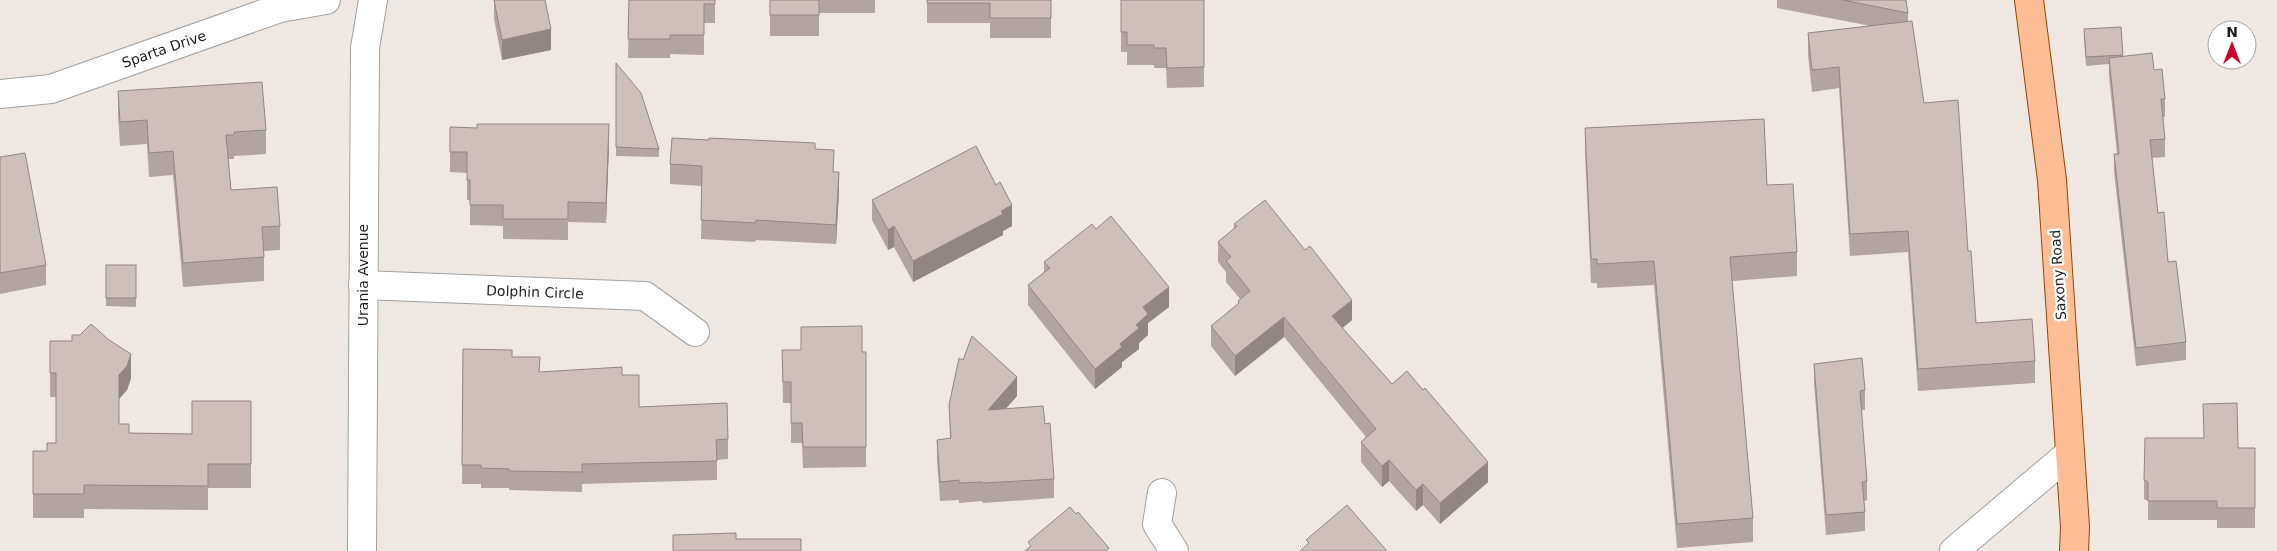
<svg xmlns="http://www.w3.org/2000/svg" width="2277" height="551" viewBox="0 0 2277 551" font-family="'DejaVu Sans',sans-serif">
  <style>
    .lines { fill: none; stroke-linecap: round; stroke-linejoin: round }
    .minor-casing { stroke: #a1a1a1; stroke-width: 30 }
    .major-casing { stroke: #954600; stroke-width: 30 }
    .minor { stroke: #fff; stroke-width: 28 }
    .major { stroke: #ffbd96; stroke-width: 28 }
    .wall { fill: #b2a4a1 }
    .shaded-wall { fill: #918683 }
    .building { fill: #cfbfbb; stroke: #918683 }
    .labels { text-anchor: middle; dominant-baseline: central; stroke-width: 4.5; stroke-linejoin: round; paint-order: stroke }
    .street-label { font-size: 14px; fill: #1d1d1d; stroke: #fff }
  </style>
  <rect width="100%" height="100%" fill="#efe8e2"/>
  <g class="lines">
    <defs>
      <g id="minor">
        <path d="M0 94 51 89 280 8 326 0"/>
        <path d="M363 285 645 296 695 332"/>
        <path d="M1162 493 1157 524 1174 551"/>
        <path d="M362 551 365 48 373 0"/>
        <path d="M1954 551 2070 453"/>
      </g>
      <path id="major" d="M2029 0 2052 180 2075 527 2074 551"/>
    </defs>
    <use href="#minor" class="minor-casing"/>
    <use href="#major" class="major-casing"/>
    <use href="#minor" class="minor"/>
    <use href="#major" class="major"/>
  </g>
  <g class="wall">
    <path d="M494 0H545L551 50 502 60 494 19Z"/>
    <path d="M629 0H715V23H704V55L670 54V58H628Z"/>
    <path d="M770 0H875V13H819V36H770Z"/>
    <path d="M927 0H1051V38H990V23H927Z"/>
    <path d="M1121 0H1204V87L1167 88 1166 68H1154V65H1127V52H1121Z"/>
    <path d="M1777 0H1906L1908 13V21L1924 103 1968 251 1976 323 2035 361V383L1918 391 1908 252 1850 256 1839 88 1812 92 1808 55V33L1871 26 1777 8Z"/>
    <path d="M2121 27 2123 56 2154 70 2165 99V117H2163L2165 139V157L2152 158 2158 213 2186 342V360L2136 366 2114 172V154H2117L2109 76V64L2086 66 2084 37V29Z"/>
    <path d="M616 63 659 149V157L616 156Z"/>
    <path d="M118 91 266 130V154L234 156V159H228L231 190 280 226V250L264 251V281L183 287 173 175 149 177 147 144 120 146 118 115Z"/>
    <path d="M450 127 609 145 606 223 568 222V240L503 239V226L470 225V200H467V173L450 172Z"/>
    <path d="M1585 128 1767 185 1797 252V276L1732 281 1753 518V542L1677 548 1654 285 1597 288V283H1591L1585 152Z"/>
    <path d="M815 149 834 172 839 191 836 244 756 240 755 242 701 239 702 186 670 184V164Z"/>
    <path d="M0 157 46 265V285L0 294Z"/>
    <path d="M872 200 1012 226 1003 231V235L913 282 894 247 888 250 872 220Z"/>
    <path d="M1234 224 1352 320 1342 328 1392 384 1488 482 1440 524 1423 505 1416 511 1389 481 1382 487 1361 462V442L1366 437 1284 337 1235 376 1211 346V326L1238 304V301L1240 299 1226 282V272L1218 262V242L1234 228Z"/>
    <path d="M1096 229 1169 307 1148 323V335L1139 343V349L1122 362V367L1095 389 1028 305V285L1044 272V262Z"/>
    <path d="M106 265H136V307L106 306Z"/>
    <path d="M50 341H72L131 378 127 390 119 399V424L129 433 192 434 251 401V488H208V510L84 509V518H33V451H47L56 443V397H50Z"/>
    <path d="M463 349 512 357 540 372 622 375 639 407 728 439V459L717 460V480L582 484V492L509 490V488H481V484H462Z"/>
    <path d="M782 350 866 352V467L803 468 802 443H791V403H783Z"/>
    <path d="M1814 364 1865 390V410H1861L1867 481V500L1864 501 1865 512V531L1826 535 1814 383Z"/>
    <path d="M1017 396 1006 408 1045 424 1054 479V498L983 503 982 501 959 503V500L940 501 937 459V440L950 439 949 405Z"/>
    <path d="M2238 448H2255V528H2217V520H2148V501L2144 499V480Z"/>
  </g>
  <g class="shaded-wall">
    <path d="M551 29V50L502 60V40Z"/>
    <path d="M609 124V145L606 223V203Z"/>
    <path d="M839 172V191L836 244V225Z"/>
    <path d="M1012 205V226L1003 231V235L913 282V261Z"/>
    <path d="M894 226V247L888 250V230Z"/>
    <path d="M1169 287V307L1148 323V335L1139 343V349L1122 362V367L1095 389V369L1120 344 1136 325 1143 307Z"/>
    <path d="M1352 300V320L1332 337V316Z"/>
    <path d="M1284 317V337L1235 376V356Z"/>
    <path d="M131 354V378L127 390 119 399V375Z"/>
    <path d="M1017 377V396L988 429V410Z"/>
    <path d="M1389 460V481L1382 487V466Z"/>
    <path d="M1488 462V482L1440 524V503Z"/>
    <path d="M1423 484V505L1416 511V490Z"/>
  </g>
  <g class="building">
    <path d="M494 0H545L551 29 502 40Z"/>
    <path d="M629 0H715V4H704V35H670V39H628Z"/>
    <rect x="770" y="0" width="49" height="15"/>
    <path d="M927 0H1051V18H990V3H927Z"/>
    <path d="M1121 0H1204V67L1167 68 1166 48H1154V45H1127V32H1121Z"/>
    <path d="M1843 0H1906L1908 13Z"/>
    <path d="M1912 21 1924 103 1958 100 1968 251H1971L1976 323 2032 319 2035 361 1918 369 1908 231 1850 234 1839 67 1812 70 1808 33Z"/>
    <path d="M2121 27 2123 55 2086 57 2084 29Z"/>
    <path d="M2152 53 2154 70 2162 69 2165 99H2161L2165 139 2150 140 2158 213 2164 212 2168 262 2176 261 2186 342 2136 348 2114 154H2119L2109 58Z"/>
    <path d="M616 63 641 93 659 149 616 147Z"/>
    <path d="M262 82 266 130 234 132V135H226L231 190 277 187 280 226 262 227 264 257 183 263 173 151 149 153 147 120 120 122 118 91Z"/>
    <path d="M1764 119 1767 185 1793 184 1797 252 1730 257 1753 518 1677 524 1654 261 1597 264V259H1591L1585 128Z"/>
    <path d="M477 124H609L606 203 568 202V219H503V205H470V180H467V152H450V127L477 128Z"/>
    <path d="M672 138 709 140V138L815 143V149L834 150 833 172H839L836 225 756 220 755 223 701 220 702 166 670 164Z"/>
    <path d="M976 146 996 185 1000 182 1012 205 1001 211 1003 214 913 261 894 226 888 230 872 200Z"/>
    <path d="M25 153 46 265 0 273V157Z"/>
    <path d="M1265 200 1305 250 1310 246 1352 300 1332 316 1392 384 1407 371 1423 390 1425 388 1488 462 1440 503 1423 484 1416 490 1389 460 1382 466 1361 442 1376 429 1284 317 1235 356 1211 326 1239 303 1238 301 1250 291 1226 261 1231 257 1218 242 1237 226 1234 224Z"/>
    <path d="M1111 216 1169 287 1143 307 1148 314 1136 325 1139 328 1120 344 1122 347 1095 369 1028 285 1050 268 1044 262 1092 224 1096 229Z"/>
    <rect x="106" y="265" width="30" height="33"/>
    <path d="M91 324 109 340 131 354 127 366 119 375V424H129V433L192 434V401H251V464H208V486L84 485V494H33V451H47V443H56V373H50V341H72V335H80Z"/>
    <path d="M862 326V352H866V447H803L802 423H791V382H783L782 350H801V327Z"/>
    <path d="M972 336 1017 377 988 410 1043 406 1045 424 1050 423 1054 479 983 483 982 482 959 483V480L940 482 937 440 951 438 949 405 959 358 963 360Z"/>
    <path d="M463 349 512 350V357H540L539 372 622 367V375H639V407L727 403 728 439 716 440 717 461 582 464V472L509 471V469L481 468V465H462Z"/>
    <path d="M1862 358 1865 390 1860 391 1867 481 1862 482 1865 512 1826 515 1814 364Z"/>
    <path d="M2237 403 2238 448H2255V508H2217V501H2148V482L2144 480 2145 438H2204L2203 404Z"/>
    <path d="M1347 505 1387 551H1300L1309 543 1306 540Z"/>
    <path d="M1070 507 1076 514 1078 512 1109 548 1105 551H1025L1031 546 1028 542Z"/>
    <path d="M736 533V539H801V551H673V535Z"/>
  </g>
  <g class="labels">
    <g class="street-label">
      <text transform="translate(164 49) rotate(-19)">Sparta Drive</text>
      <text transform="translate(363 275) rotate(-90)">Urania Avenue</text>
      <text transform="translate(2058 275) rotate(-94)">Saxony Road</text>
      <text transform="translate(535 292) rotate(2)">Dolphin Circle</text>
    </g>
  </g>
  <g transform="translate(2232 45)"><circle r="24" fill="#ffffff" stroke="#a5a5a5"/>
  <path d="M0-4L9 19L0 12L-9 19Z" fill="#c90029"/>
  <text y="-8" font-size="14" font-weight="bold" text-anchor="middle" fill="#1d1d1d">N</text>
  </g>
</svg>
